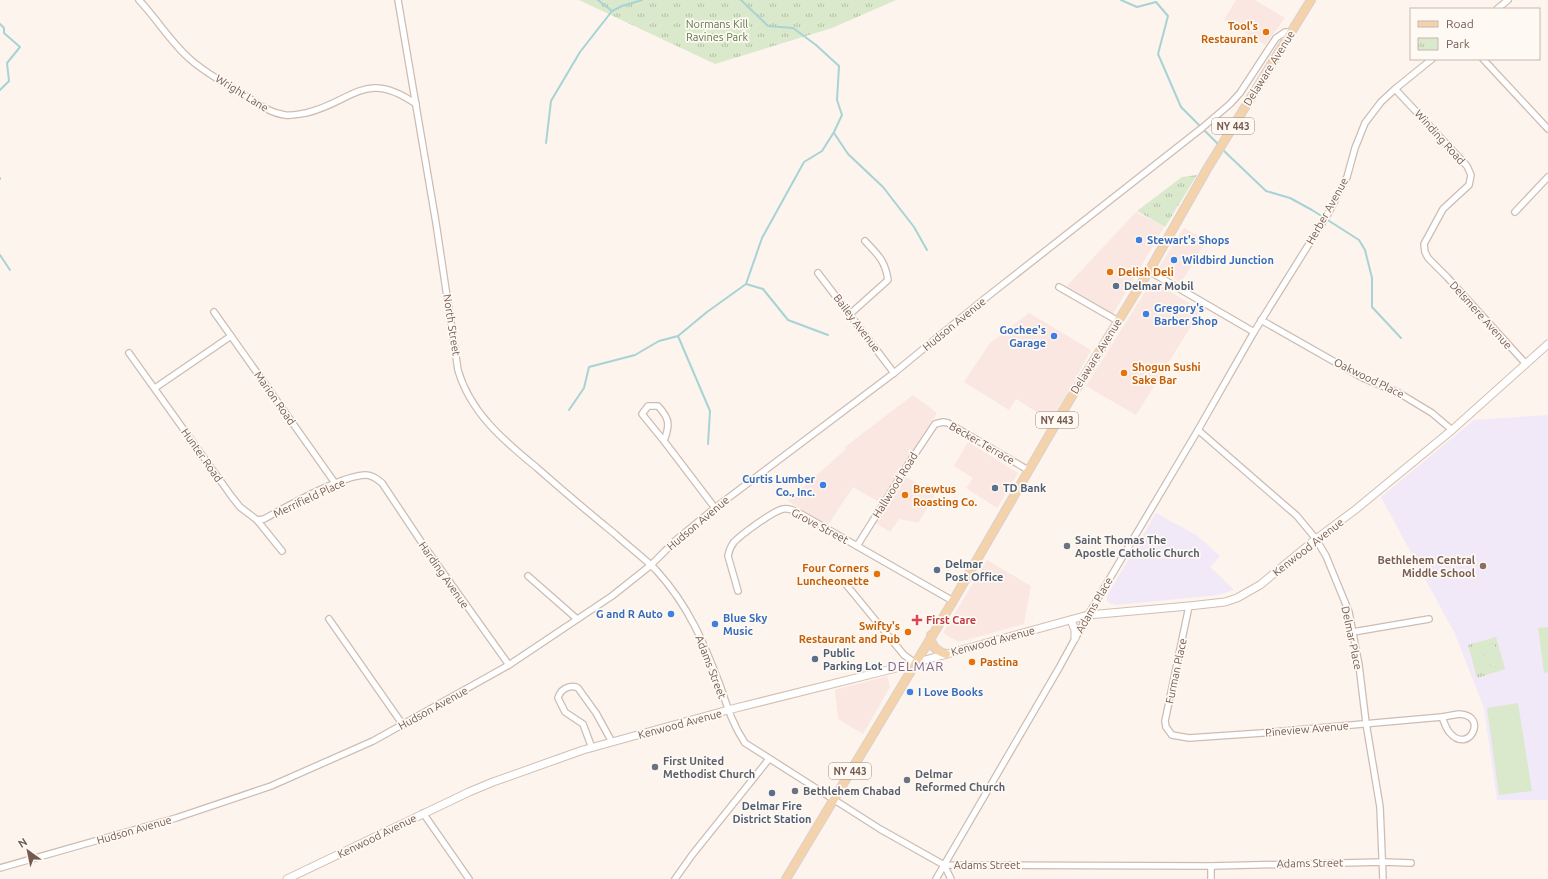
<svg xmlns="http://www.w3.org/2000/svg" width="1548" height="879" viewBox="0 0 1548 879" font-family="Ubuntu,sans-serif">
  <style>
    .commercial { fill: #fbe7e1 }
    .education { fill: #f1e9f8 }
    .park { fill: url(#park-tufts) }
    .pitch { fill: #dae9cb }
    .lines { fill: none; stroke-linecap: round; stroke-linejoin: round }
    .stream { stroke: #a8d3d6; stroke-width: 2 }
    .street-casing { stroke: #cebcb2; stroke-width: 8 }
    .secondary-casing { stroke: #d3beb2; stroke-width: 9 }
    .primary-casing { stroke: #d9d1ce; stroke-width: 10 }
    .street { stroke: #fff; stroke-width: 5.5 }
    .secondary { stroke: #fff; stroke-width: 7 }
    .primary { stroke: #f4d2ab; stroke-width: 8 }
    .food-dot { fill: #e8710a; stroke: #fef9f3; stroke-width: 1.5 }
    .shop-dot { fill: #3f7fe0; stroke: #fef9f3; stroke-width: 1.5 }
    .service-dot { fill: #5c6f8a; stroke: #fef9f3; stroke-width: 1.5 }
    .worship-dot { fill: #6b7280; stroke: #fef9f3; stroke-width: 1.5 }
    .education-dot { fill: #8d6e63; stroke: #fef9f3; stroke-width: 1.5 }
    .health-dot { fill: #e0444e; stroke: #fef9f3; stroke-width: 1.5 }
    .labels { text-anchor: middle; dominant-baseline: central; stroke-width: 3.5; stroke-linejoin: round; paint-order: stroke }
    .shield { fill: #fef9f3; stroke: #9f8a81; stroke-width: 1 }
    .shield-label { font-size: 10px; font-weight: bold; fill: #765a50 }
    .park-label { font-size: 11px; fill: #5c7a49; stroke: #fef9f3 }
    .food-label { font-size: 11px; font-weight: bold; fill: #c56008; stroke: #fef9f3; text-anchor: start }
    .street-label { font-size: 11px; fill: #765a50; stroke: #fef9f3 }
    .shop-label { font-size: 11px; font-weight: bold; fill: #366cbe; stroke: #fef9f3; text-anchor: start }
    .service-label { font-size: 11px; font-weight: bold; fill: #4e5e75; stroke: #fef9f3; text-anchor: start }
    .worship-label { font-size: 11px; font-weight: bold; fill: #5b616d; stroke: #fef9f3; text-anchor: start }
    .education-label { font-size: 11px; font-weight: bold; fill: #785e54; stroke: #fef9f3; text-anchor: end }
    .health-label { font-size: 11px; font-weight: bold; fill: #be3a42; stroke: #fef9f3; text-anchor: start }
    .quarter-label { font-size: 13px; letter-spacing: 1px; fill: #806891; stroke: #fef9f3 }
  </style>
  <defs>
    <pattern id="park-tufts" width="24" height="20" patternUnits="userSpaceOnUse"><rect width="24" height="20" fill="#dae9cb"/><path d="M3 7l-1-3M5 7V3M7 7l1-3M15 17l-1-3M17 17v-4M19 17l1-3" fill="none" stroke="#b5c0a7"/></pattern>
  </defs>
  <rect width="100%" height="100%" fill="#fcf4ed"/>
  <g class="commercial">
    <path d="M1236 0H1255L1285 18 1265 45 1224 20Z"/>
    <path d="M1136 212 1164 227 1113 314 1066 287Z"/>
    <path d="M1184 228 1206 241 1181 283 1158 269Z"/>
    <path d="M1152 281 1201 310 1136 415 1086 386Z"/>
    <path d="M1029 313 1091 350 1052 422 1016 399 1009 410 964 382 990 343Z"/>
    <path d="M913 395 937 413 879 502 853 487 828 525 788 501 846 449 845 447Z"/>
    <path d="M968 442 1018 473 997 508 966 488 973 478 954 466Z"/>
    <path d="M905 476 935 495 918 523 899 519 890 532 876 523Z"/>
    <path d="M987 560 1031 586 1024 624 959 642 943 633Z"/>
    <path d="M887 676 890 687 863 734 838 719 835 690Z"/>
  </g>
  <g class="education">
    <path d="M1548 415V800H1497L1484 708 1455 634 1381 497 1474 420Z"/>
    <path d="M1156 513 1196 535 1220 556 1210 567 1234 590 1218 595 1116 605 1109 603 1107 600V596Z"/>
  </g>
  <g class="park">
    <path d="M579 0H896L832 28 715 64Z"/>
    <path d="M1197 175 1165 227 1137 211 1182 177Z"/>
    <path d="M1496 637 1505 669 1477 678 1468 645Z"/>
  </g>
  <g class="pitch">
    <path d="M1548 627V672L1544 673 1538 628Z"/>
    <path d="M1494 643 1500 665 1491 668 1485 646Z"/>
    <path d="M1481 647 1488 668 1478 671 1472 650Z"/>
    <path d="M1518 703 1532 791 1499 795 1487 708Z"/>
  </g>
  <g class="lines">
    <g class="stream">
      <path d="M598 0 612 11"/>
      <path d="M1121 0 1137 7 1156 2 1168 16 1158 54 1181 107 1219 145"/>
      <path d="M0 24 4 28V33L20 47 7 63 9 81 0 90"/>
      <path d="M834 133 848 154 883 187 914 227 927 250"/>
      <path d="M546 143 551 101 580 52 612 11 622 6 642 0"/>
      <path d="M1222 149 1266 191 1290 198 1312 210 1359 240 1365 250 1372 278V307L1401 338"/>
      <path d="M0 178V179"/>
      <path d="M0 255 10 270"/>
      <path d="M746 284 763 289 788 320 828 335"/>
      <path d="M569 410 584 388 589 367 635 355 659 341 678 336"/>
      <path d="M708 444 710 411 678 336 707 312 746 284 762 238 804 162 822 151 834 132 842 115 837 100 839 66 816 45 793 28 768 26 741 0"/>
    </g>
    <defs>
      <g id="street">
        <path d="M139 0C157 19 171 43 191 60 207 74 226 84 244 95 257 103 269 113 285 115 292 116 299 114 306 113 353 102 365 68 416 104"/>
        <path d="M398 0 436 223 458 370C470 412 503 440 536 467 562 490 588 512 615 534 628 546 643 557 656 570 689 606 704 643 721 688 728 709 733 725 745 743L880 829 944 865 1211 866 1384 862 1411 863"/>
        <path d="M1497 9 1508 0"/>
        <path d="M1483 59 1548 129"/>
        <path d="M1395 89 1467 166 1471 175 1469 185 1443 209 1424 244 1425 252 1428 258 1447 277 1526 364"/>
        <path d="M1515 212 1548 177"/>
        <path d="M1149 271 1254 332"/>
        <path d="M818 273 894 373"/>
        <path d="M1059 287 1118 321"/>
        <path d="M214 312 335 483"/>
        <path d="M850 314 888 280C885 260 878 255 865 241"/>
        <path d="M1261 320 1363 378 1399 393 1432 413 1452 430"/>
        <path d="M129 353 232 497 240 507 257 520 282 551"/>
        <path d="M155 388 231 336"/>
        <path d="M648 406H658C670 419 670 425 664 441L642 414Z"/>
        <path d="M1198 430 1297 516 1316 539 1326 556 1349 612 1359 665 1366 723 1380 807 1383 879"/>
        <path d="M664 441 715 508"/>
        <path d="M257 520 264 519C286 507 342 475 366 475 372 475 377 479 382 483L422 543 509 665"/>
        <path d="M857 546 907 466 935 424 943 422 948 423 1028 470"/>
        <path d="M528 576 577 619"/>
        <path d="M844 582 904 655 915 663"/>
        <path d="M738 591 728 556C729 550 731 546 734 542 742 534 773 511 783 509 790 508 795 511 801 514L953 601"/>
        <path d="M1189 606 1165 721 1166 727 1172 735 1189 738 1262 733 1442 717"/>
        <path d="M329 619 403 725"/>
        <path d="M1353 632 1429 619"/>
        <path d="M1459 714C1489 715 1469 755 1450 733 1446 729 1444 722 1442 717Z"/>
        <path d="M592 748 583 724 565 712 558 698C560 690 568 685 576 687L578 688 596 713 612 742"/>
        <path d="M423 813 469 879"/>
        <path d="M944 865 951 879"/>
        <path d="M1211 866V879"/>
        <path d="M0 868 176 818 271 786 373 741 509 665 612 596 651 565 676 540 715 508 894 373 983 300 1202 128 1230 104 1240 93 1276 38 1285 32H1292"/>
        <path d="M675 879 692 855 769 759"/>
        <path d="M936 879 1059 668 1088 615 1198 430 1254 332 1329 212 1347 177 1355 148 1365 123 1381 102 1395 89 1432 59"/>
      </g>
      <g id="secondary">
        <path d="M1071 620 1075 630V638"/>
        <path d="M287 879 469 792 493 782 583 750 728 710 900 667 1088 615 1189 606 1225 602 1237 598 1260 585 1316 539 1355 510 1452 430 1548 344"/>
      </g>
      <g id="primary">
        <path d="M931 635C930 645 936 651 946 654"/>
        <path d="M786 879 953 601 1069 401 1149 271 1207 169 1311 0"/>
      </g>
    </defs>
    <use href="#street" class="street-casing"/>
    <use href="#secondary" class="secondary-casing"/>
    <use href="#primary" class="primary-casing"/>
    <use href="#street" class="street"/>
    <use href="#secondary" class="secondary"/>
    <use href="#primary" class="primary"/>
  </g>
  <g class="food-dot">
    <circle cx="1266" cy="32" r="4"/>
    <circle cx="1110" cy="272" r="4"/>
    <circle cx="1124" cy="373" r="4"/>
    <circle cx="905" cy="495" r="4"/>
    <circle cx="877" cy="574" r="4"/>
    <circle cx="908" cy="632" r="4"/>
    <circle cx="972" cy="662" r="4"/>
  </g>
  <g class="shop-dot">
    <circle cx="1139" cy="240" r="4"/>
    <circle cx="1174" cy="260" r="4"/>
    <circle cx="1146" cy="314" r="4"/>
    <circle cx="1054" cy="336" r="4"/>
    <circle cx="823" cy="485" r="4"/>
    <circle cx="671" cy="614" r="4"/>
    <circle cx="715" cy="624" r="4"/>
    <circle cx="910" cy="692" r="4"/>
  </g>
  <g class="service-dot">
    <circle cx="1116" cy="286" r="4"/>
    <circle cx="995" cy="488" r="4"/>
    <circle cx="937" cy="570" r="4"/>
    <circle cx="815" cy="659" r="4"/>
    <circle cx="772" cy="793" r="4"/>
  </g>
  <g class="worship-dot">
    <circle cx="1067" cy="546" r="4"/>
    <circle cx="655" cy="767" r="4"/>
    <circle cx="907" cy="780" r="4"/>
    <circle cx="795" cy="791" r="4"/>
  </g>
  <circle class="education-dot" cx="1483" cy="566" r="4"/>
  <path class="health-dot" d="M915 614h4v4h4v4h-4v4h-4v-4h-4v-4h4z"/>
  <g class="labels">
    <g class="shield">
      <rect x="1212" y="118" width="42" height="16" rx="3"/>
      <rect x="1036" y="412" width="42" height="16" rx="3"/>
      <rect x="829" y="763" width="42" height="16" rx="3"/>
    </g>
    <g class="shield-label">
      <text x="1233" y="126">NY 443</text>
      <text x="1057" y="420">NY 443</text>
      <text x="850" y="771">NY 443</text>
    </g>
    <g class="park-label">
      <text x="717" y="24">Normans Kill<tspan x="717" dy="13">Ravines Park</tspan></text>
    </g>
    <g class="food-label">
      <text x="1258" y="26" text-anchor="end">Tool's<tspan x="1258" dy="13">Restaurant</tspan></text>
      <text x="1118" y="272">Delish Deli</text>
      <text x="1132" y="367">Shogun Sushi<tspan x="1132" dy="13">Sake Bar</tspan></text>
      <text x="913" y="489">Brewtus<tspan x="913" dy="13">Roasting Co.</tspan></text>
      <text x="869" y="568" text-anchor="end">Four Corners<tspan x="869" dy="13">Luncheonette</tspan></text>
      <text x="900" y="626" text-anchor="end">Swifty's<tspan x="900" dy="13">Restaurant and Pub</tspan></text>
      <text x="980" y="662">Pastina</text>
    </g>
    <g class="street-label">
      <text transform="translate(1269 68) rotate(-58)">Delaware Avenue</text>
      <text transform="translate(242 93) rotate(32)">Wright Lane</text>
      <text transform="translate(1440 137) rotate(48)">Winding Road</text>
      <text transform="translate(1327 211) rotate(-61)">Herber Avenue</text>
      <text transform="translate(1481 315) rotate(48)">Delsmere Avenue</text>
      <text transform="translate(857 323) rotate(53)">Bailey Avenue</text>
      <text transform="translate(954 324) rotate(-39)">Hudson Avenue</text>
      <text transform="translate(452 325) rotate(81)">North Street</text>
      <text transform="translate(1096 356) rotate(-58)">Delaware Avenue</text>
      <text transform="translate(1369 378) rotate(26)">Oakwood Place</text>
      <text transform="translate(275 398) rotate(55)">Marion Road</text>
      <text transform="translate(982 443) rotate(30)">Becker Terrace</text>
      <text transform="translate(202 455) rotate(55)">Hunter Road</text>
      <text transform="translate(895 485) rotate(-58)">Hallwood Road</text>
      <text transform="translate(309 498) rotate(-25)">Merrifield Place</text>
      <text transform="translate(698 523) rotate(-40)">Hudson Avenue</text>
      <text transform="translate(820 526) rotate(28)">Grove Street</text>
      <text transform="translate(1308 547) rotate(-38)">Kenwood Avenue</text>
      <text transform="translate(444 575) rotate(55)">Harding Avenue</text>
      <text transform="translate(1094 605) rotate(-60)">Adams Place</text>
      <text transform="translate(1352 638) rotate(78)">Delmar Place</text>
      <text transform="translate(993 641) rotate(-15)">Kenwood Avenue</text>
      <text transform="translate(711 667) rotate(69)">Adams Street</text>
      <text transform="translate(1176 671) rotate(-78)">Furman Place</text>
      <text transform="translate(433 708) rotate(-29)">Hudson Avenue</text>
      <text transform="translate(680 724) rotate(-15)">Kenwood Avenue</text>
      <text transform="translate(1307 729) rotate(-5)">Pineview Avenue</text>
      <text transform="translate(134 830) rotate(-16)">Hudson Avenue</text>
      <text transform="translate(377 836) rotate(-26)">Kenwood Avenue</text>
      <text transform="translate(1310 863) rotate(-1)">Adams Street</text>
      <text x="987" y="865">Adams Street</text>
    </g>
    <g class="shop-label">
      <text x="1147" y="240">Stewart's Shops</text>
      <text x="1182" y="260">Wildbird Junction</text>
      <text x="1154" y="308">Gregory's<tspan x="1154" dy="13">Barber Shop</tspan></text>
      <text x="1046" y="330" text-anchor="end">Gochee's<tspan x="1046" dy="13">Garage</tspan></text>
      <text x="815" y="479" text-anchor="end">Curtis Lumber<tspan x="815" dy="13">Co., Inc.</tspan></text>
      <text x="663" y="614" text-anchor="end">G and R Auto</text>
      <text x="723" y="618">Blue Sky<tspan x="723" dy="13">Music</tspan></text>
      <text x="918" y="692">I Love Books</text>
    </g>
    <g class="service-label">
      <text x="1124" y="286">Delmar Mobil</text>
      <text x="1003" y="488">TD Bank</text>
      <text x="945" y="564">Delmar<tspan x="945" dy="13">Post Office</tspan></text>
      <text x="823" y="653">Public<tspan x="823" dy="13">Parking Lot</tspan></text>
      <text x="772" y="806" text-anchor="middle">Delmar Fire<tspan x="772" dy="13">District Station</tspan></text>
    </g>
    <g class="worship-label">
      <text x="1075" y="540">Saint Thomas The<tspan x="1075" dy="13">Apostle Catholic Church</tspan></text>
      <text x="663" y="761">First United<tspan x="663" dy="13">Methodist Church</tspan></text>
      <text x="915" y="774">Delmar<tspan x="915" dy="13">Reformed Church</tspan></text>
      <text x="803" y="791">Bethlehem Chabad</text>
    </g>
    <g class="education-label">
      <text x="1475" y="560">Bethlehem Central<tspan x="1475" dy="13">Middle School</tspan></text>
    </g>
    <g class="health-label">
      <text x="926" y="620">First Care</text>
    </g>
    <g class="quarter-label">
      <text x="916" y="666">DELMAR</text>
    </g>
  </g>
  <rect x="1410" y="8" width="130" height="52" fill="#fef9f3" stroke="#c8b9b2"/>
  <rect x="1418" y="21" width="20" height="6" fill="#f4d2ab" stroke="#c8b9b2"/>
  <text x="1446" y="28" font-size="12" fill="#765a50">Road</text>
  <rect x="1418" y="38" width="20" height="12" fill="url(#park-tufts)" stroke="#c8b9b2"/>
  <text x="1446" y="48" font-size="12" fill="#765a50">Park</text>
  <g transform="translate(28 851) rotate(327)" stroke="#fef9f3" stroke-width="3" paint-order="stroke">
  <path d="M0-3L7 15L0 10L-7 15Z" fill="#765a50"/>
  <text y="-6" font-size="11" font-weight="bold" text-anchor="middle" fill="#765a50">N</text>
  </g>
</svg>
